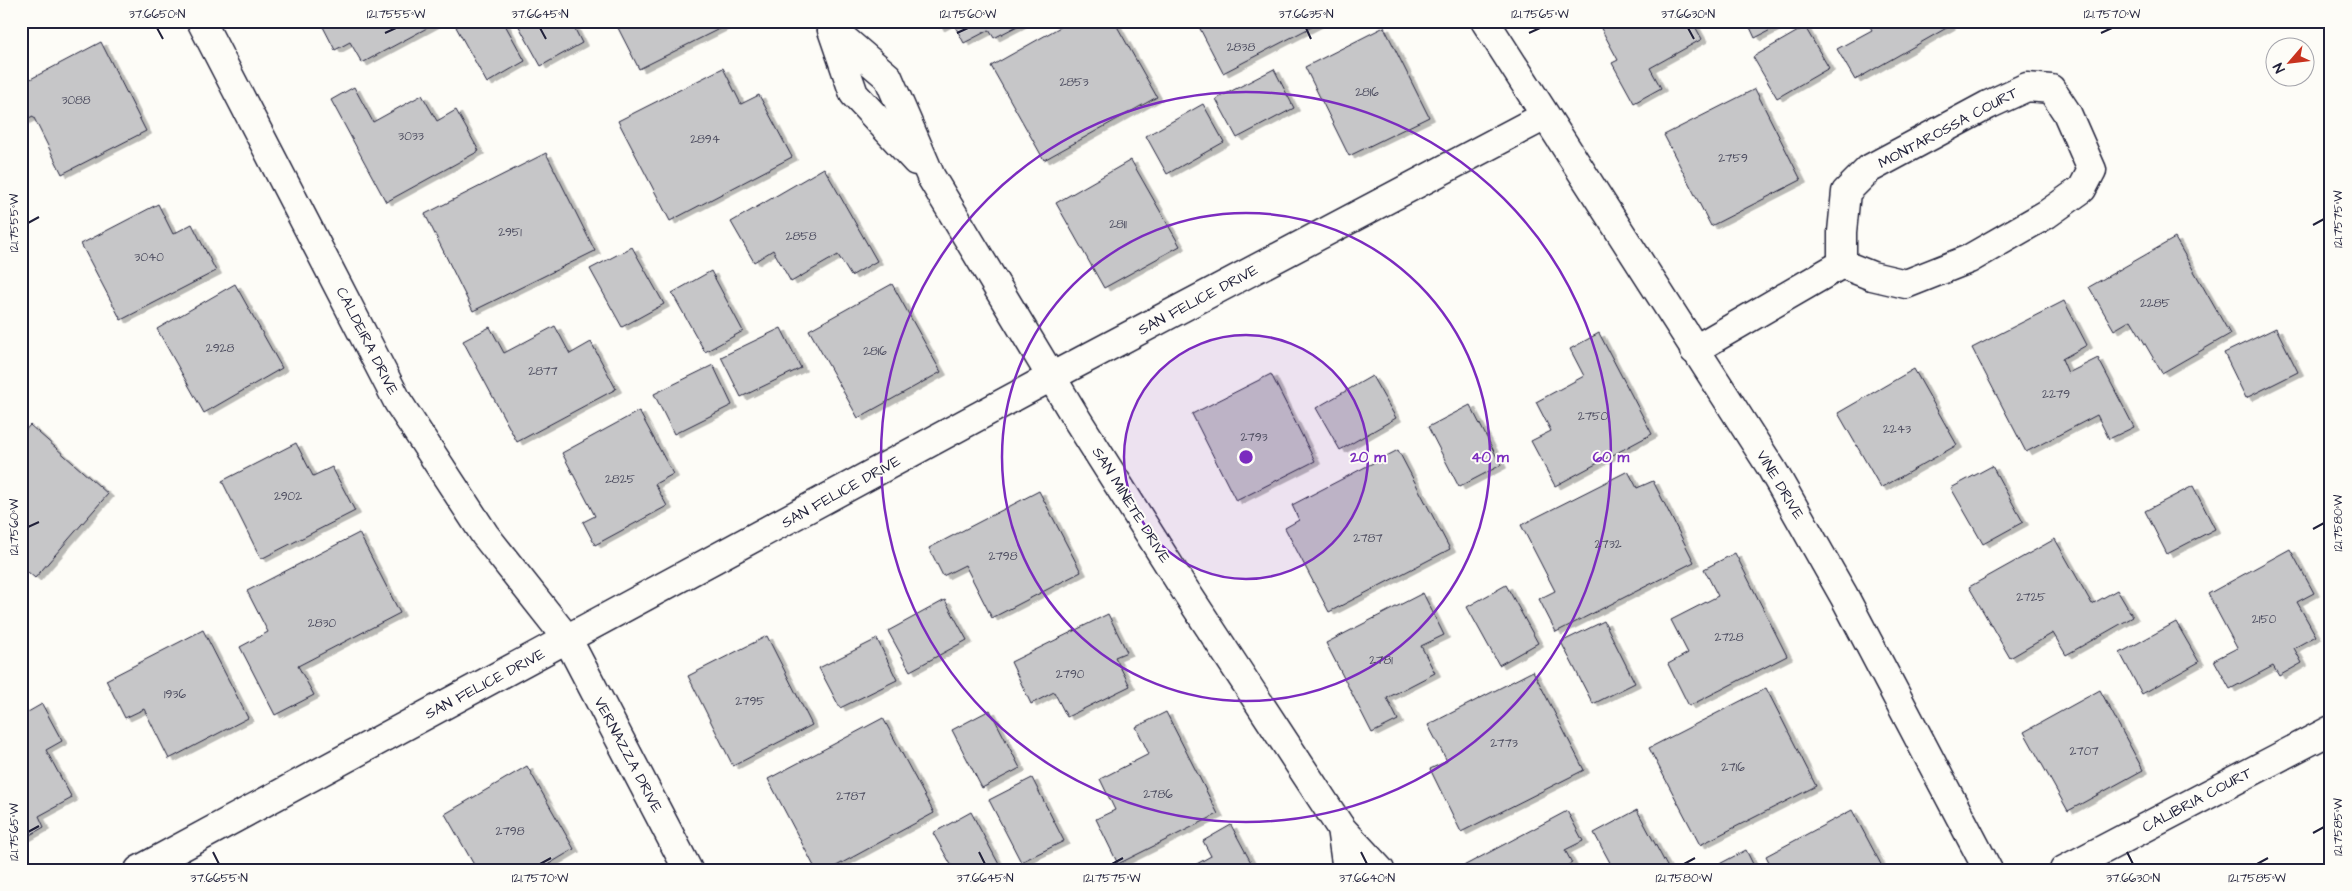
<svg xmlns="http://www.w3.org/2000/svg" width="2352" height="891" viewBox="0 0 2352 891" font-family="'Architects Daughter',sans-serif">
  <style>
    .building { fill: #c6c6c8; stroke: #22223b; filter: url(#shadow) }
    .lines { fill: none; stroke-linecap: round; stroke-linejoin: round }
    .street-casing { stroke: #22223b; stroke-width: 31 }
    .secondary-casing { stroke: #22223b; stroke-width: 31 }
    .street { stroke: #fdfcf7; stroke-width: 28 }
    .secondary { stroke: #fdfcf7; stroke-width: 28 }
    .ticks { fill: none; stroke: #22223b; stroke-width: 2 }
    .ring { fill: none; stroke: #7b2cbf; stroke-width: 2.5 }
    .labels { text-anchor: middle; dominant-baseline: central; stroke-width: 4; stroke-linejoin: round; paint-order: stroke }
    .number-label { font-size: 12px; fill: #4b4b5e }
    .street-label { font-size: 15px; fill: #22223b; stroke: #fdfcf7 }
    .centre { fill: #7b2cbf; stroke: #fdfcf7; stroke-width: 2.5 }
    .ring-label { font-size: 15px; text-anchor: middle; font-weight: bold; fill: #7b2cbf; stroke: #fdfcf7; stroke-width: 4; stroke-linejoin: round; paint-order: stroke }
    .neatline { fill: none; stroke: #22223b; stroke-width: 2 }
    .ticks-label { font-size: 12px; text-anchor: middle; fill: #22223b }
  </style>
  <defs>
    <filter id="shadow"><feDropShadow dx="5.5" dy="3" stdDeviation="0" flood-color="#0004"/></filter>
  </defs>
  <rect width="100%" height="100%" fill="#fdfcf7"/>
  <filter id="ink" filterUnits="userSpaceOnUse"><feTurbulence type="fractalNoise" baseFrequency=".02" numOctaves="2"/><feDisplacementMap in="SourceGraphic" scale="10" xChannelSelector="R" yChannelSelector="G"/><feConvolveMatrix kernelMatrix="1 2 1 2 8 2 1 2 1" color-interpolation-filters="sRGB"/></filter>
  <g filter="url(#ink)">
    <g class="building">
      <path d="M320 21H440L362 63 350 42 335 50Z"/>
      <path d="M467 21H503L525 61 487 83 456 27Z"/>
      <path d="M516 21H571L582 43 541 66Z"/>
      <path d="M627 21H735L639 69 617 26Z"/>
      <path d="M935 21H952L939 28Z"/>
      <path d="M952 21H1027L994 38 989 30 964 43Z"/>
      <path d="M1071 21H1114L1157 97 1044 160 991 66Z"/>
      <path d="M1196 21H1323L1223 73Z"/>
      <path d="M1597 21H1692L1702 39 1650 68 1661 88 1634 103 1612 63 1618 60Z"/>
      <path d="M1747 21H1788L1755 38Z"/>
      <path d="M1867 21H1947L1950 26 1855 80 1837 49 1872 30Z"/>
      <path d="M1384 27 1429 117 1349 156 1305 67Z"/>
      <path d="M1805 27 1829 68 1777 98 1753 57Z"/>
      <path d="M101 42 146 131 62 174 33 116 21 122V84Z"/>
      <path d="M723 68 741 104 759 95 792 157 670 221 618 121Z"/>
      <path d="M1274 69 1294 108 1237 138 1216 99Z"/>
      <path d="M354 87 373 122 422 95 437 121 456 110 479 151 386 202 331 100Z"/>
      <path d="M1755 89 1801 180 1711 226 1664 135Z"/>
      <path d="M1203 104 1224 142 1167 174 1146 136Z"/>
      <path d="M546 153 595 251 473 311 425 214Z"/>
      <path d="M1131 160 1180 246 1104 288 1056 203Z"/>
      <path d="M824 168 877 261 851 276 838 255 791 282 773 250 754 262 731 222Z"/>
      <path d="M158 204 173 234 192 224 216 271 121 320 81 244Z"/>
      <path d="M2175 238 2230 334 2162 373 2131 320 2114 330 2089 287Z"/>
      <path d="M632 247 664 304 622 327 590 269Z"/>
      <path d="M711 271 743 331 705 352 672 293Z"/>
      <path d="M235 284 282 368 204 413 157 329Z"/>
      <path d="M892 284 941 372 858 418 809 330Z"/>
      <path d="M2064 301 2087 345 2062 359 2068 373 2098 358 2134 427 2109 439 2097 415 2026 452 1972 348Z"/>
      <path d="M555 326 570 354 591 342 616 389 517 442 463 341 490 327 504 353Z"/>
      <path d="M781 328 801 368 741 397 721 357Z"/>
      <path d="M2276 328 2298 372 2246 398 2224 353Z"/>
      <path d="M1599 333 1652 434 1555 486 1531 441 1551 431 1536 402 1584 376 1570 349Z"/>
      <path d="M713 365 732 405 674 434 654 394Z"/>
      <path d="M1914 369 1957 445 1881 488 1838 413Z"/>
      <path d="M1271 374 1315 461 1236 501 1192 414Z"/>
      <path d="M1372 376 1396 418 1340 450 1316 408Z"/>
      <path d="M1470 405 1501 465 1459 487 1428 427Z"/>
      <path d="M639 411 673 474 655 484 667 506 595 545 583 522 595 516 562 453Z"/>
      <path d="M30 425 108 494 35 578 21 566V435Z"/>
      <path d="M296 443 313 476 332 467 355 511 261 559 222 481Z"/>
      <path d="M1398 450 1450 549 1329 612 1285 528 1299 520 1292 505Z"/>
      <path d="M1992 466 2023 522 1983 544 1951 488Z"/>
      <path d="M1628 471 1637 488 1653 481 1694 562 1556 632 1539 599 1555 591 1521 525Z"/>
      <path d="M2193 486 2215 529 2167 554 2145 511Z"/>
      <path d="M1039 491 1081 572 992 618 965 565 943 576 929 548Z"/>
      <path d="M359 533 400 613 298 666 314 695 275 715 240 647 268 632 247 591Z"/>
      <path d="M2055 539 2092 604 2117 590 2133 617 2066 655 2053 633 2010 658 1969 587Z"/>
      <path d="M2290 549 2314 593 2297 602 2316 636 2294 648 2302 663 2279 676 2273 666 2230 689 2214 660 2237 648 2208 594Z"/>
      <path d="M1735 553 1787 656 1689 706 1668 664 1688 653 1671 620 1718 596 1704 569Z"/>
      <path d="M1506 585 1538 643 1499 665 1467 607Z"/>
      <path d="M1423 593 1444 635 1421 646 1435 673 1387 698 1398 720 1372 733 1326 643Z"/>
      <path d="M945 600 967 640 910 671 888 631Z"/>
      <path d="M1108 614 1127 652 1115 657 1130 686 1067 717 1054 692 1031 704 1011 662Z"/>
      <path d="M1604 621 1635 683 1593 704 1561 642Z"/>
      <path d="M2176 622 2199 662 2142 694 2120 653Z"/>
      <path d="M203 630 248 718 169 759 144 709 125 718 106 680Z"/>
      <path d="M767 636 812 725 733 766 688 676Z"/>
      <path d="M877 639 897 680 840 708 819 668Z"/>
      <path d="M1533 671 1584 770 1461 832 1430 769 1447 761 1428 725Z"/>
      <path d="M1766 688 1816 786 1700 845 1649 748Z"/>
      <path d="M2100 690 2143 770 2068 811 2024 732Z"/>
      <path d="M42 704 62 741 46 750 72 798 39 816 44 827 21 840V716Z"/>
      <path d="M990 710 1020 768 982 788 952 730Z"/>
      <path d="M1166 712 1218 814 1118 864 1096 819 1115 810 1100 779 1149 754 1136 727Z"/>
      <path d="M883 718 934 813 829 870H816L768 779Z"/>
      <path d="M527 766 574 849 539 870H477L445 814Z"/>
      <path d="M1032 778 1064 841 1021 862 989 800Z"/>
      <path d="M1637 810 1669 870H1614L1594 833Z"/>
      <path d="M1852 810 1884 870H1773L1766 856Z"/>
      <path d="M1567 811 1583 841 1565 850 1572 863 1559 870H1456Z"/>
      <path d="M971 812 1002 870H954L933 833Z"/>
      <path d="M1231 825 1255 870H1186L1211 856 1203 841Z"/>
      <path d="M1746 850 1756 870H1708Z"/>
    </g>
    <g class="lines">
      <defs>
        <g id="street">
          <path d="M1485 21 1772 469 1844 596 1988 870"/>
          <path d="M832 29 888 77 931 177 1078 421 1183 587 1341 828 1380 870"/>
          <path d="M832 30 854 94 916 161"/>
          <path d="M2027 87 2051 89 2067 113 2092 170 2082 189 2047 214 1969 259 1906 284 1872 276 1842 264V232L1846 192 1869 169 1988 105Z"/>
          <path d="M1694 350 1842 264"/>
          <path d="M568 640 688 870"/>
          <path d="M1341 828 1347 870"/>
          <path d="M139 870 1051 377 1545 116"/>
          <path d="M2064 870 2331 730"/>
        </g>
        <path id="secondary" d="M201 21 398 402 485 535 568 640"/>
      </defs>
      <use href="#street" class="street-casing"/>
      <use href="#secondary" class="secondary-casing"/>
      <use href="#street" class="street"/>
      <use href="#secondary" class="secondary"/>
    </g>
  </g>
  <path class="ticks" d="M157 28 163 39M540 28 546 39M1306 28 1311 39M1688 28 1694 39M385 33 396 28M957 33 968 28M1529 33 1540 28M2101 33 2112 28M28 223 39 217M2313 225 2324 219M28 527 39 522M2313 529 2324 523M28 832 39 826M2313 833 2324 827M213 852 219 864M979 852 985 864M1361 852 1367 864M2127 852 2133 864M540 864 551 858M1112 864 1123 858M1684 864 1695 858M2257 864 2268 858"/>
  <circle cx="1246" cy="457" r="122" fill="#7b2cbf" fill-opacity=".12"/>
  <g class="ring">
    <circle cx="1246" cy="457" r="122"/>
    <circle cx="1246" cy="457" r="244"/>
    <circle cx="1246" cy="457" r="365"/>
  </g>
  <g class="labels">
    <g class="number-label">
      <text x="1241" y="47">2838</text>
      <text x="1074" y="82">2853</text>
      <text x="1367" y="92">2816</text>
      <text x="76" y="100">3088</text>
      <text x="411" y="136">3033</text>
      <text x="705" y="139">2894</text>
      <text x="1733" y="158">2759</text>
      <text x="1118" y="224">2811</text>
      <text x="510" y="232">2951</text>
      <text x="801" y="236">2858</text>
      <text x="149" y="257">3040</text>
      <text x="2155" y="303">2285</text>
      <text x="220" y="348">2928</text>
      <text x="875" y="351">2816</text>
      <text x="543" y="371">2877</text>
      <text x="2056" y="394">2279</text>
      <text x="1593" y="416">2750</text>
      <text x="1897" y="429">2243</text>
      <text x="1254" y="437">2793</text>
      <text x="620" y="479">2825</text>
      <text x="288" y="496">2902</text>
      <text x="1368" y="538">2787</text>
      <text x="1608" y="544">2732</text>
      <text x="1003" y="556">2798</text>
      <text x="2031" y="597">2725</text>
      <text x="2264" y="619">2150</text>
      <text x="322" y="623">2830</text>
      <text x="1729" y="637">2728</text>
      <text x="1381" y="660">2781</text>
      <text x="1070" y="674">2790</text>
      <text x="175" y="694">1936</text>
      <text x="750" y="701">2795</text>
      <text x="1504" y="743">2773</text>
      <text x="2084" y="751">2707</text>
      <text x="1733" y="767">2716</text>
      <text x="1158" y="794">2786</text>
      <text x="851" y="796">2787</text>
      <text x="510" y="831">2798</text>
    </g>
    <g class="street-label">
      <text transform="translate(1948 128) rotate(-28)">MONTAROSSA COURT</text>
      <text transform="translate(1198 300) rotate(-28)">SAN FELICE DRIVE</text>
      <text transform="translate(367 341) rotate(63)">CALDEIRA DRIVE</text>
      <text transform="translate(1780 485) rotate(59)">VINE DRIVE</text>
      <text transform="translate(841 492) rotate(-29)">SAN FELICE DRIVE</text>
      <text transform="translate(1131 505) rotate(58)">SAN MINETE DRIVE</text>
      <text transform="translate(485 684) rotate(-28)">SAN FELICE DRIVE</text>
      <text transform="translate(628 755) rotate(62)">VERNAZZA DRIVE</text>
      <text transform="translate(2197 800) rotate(-28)">CALIBRIA COURT</text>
    </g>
  </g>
  <circle cx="1246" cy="457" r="8" class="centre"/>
  <g class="ring-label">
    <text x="1368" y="462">20 m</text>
    <text x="1490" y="462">40 m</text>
    <text x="1611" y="462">60 m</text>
  </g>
  <rect width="2352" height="891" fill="none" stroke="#fdfcf7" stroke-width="55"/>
  <g transform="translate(2290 62) rotate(242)"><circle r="24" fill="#fdfcf7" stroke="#a5a5ac"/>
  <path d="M0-4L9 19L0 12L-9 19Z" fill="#c8321e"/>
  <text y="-8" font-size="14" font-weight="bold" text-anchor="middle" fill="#22223b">N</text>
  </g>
  <rect x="28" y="28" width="2296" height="836" class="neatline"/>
  <g class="ticks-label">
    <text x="157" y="18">37.6650°N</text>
    <text x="396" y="18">121.7555°W</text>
    <text x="540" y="18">37.6645°N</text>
    <text x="968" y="18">121.7560°W</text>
    <text x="1306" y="18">37.6635°N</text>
    <text x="1540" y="18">121.7565°W</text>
    <text x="1688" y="18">37.6630°N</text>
    <text x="2112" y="18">121.7570°W</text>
    <text transform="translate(2338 219) rotate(-90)" y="4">121.7575°W</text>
    <text transform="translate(14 223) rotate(-90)" y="4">121.7555°W</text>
    <text transform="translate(2338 523) rotate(-90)" y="4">121.7580°W</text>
    <text transform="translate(14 527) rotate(-90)" y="4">121.7560°W</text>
    <text transform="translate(2338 827) rotate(-90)" y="4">121.7585°W</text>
    <text transform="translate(14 832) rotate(-90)" y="4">121.7565°W</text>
    <text x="219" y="882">37.6655°N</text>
    <text x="540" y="882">121.7570°W</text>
    <text x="985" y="882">37.6645°N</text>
    <text x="1112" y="882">121.7575°W</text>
    <text x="1367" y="882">37.6640°N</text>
    <text x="1684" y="882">121.7580°W</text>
    <text x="2133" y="882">37.6630°N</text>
    <text x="2257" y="882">121.7585°W</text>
  </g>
</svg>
